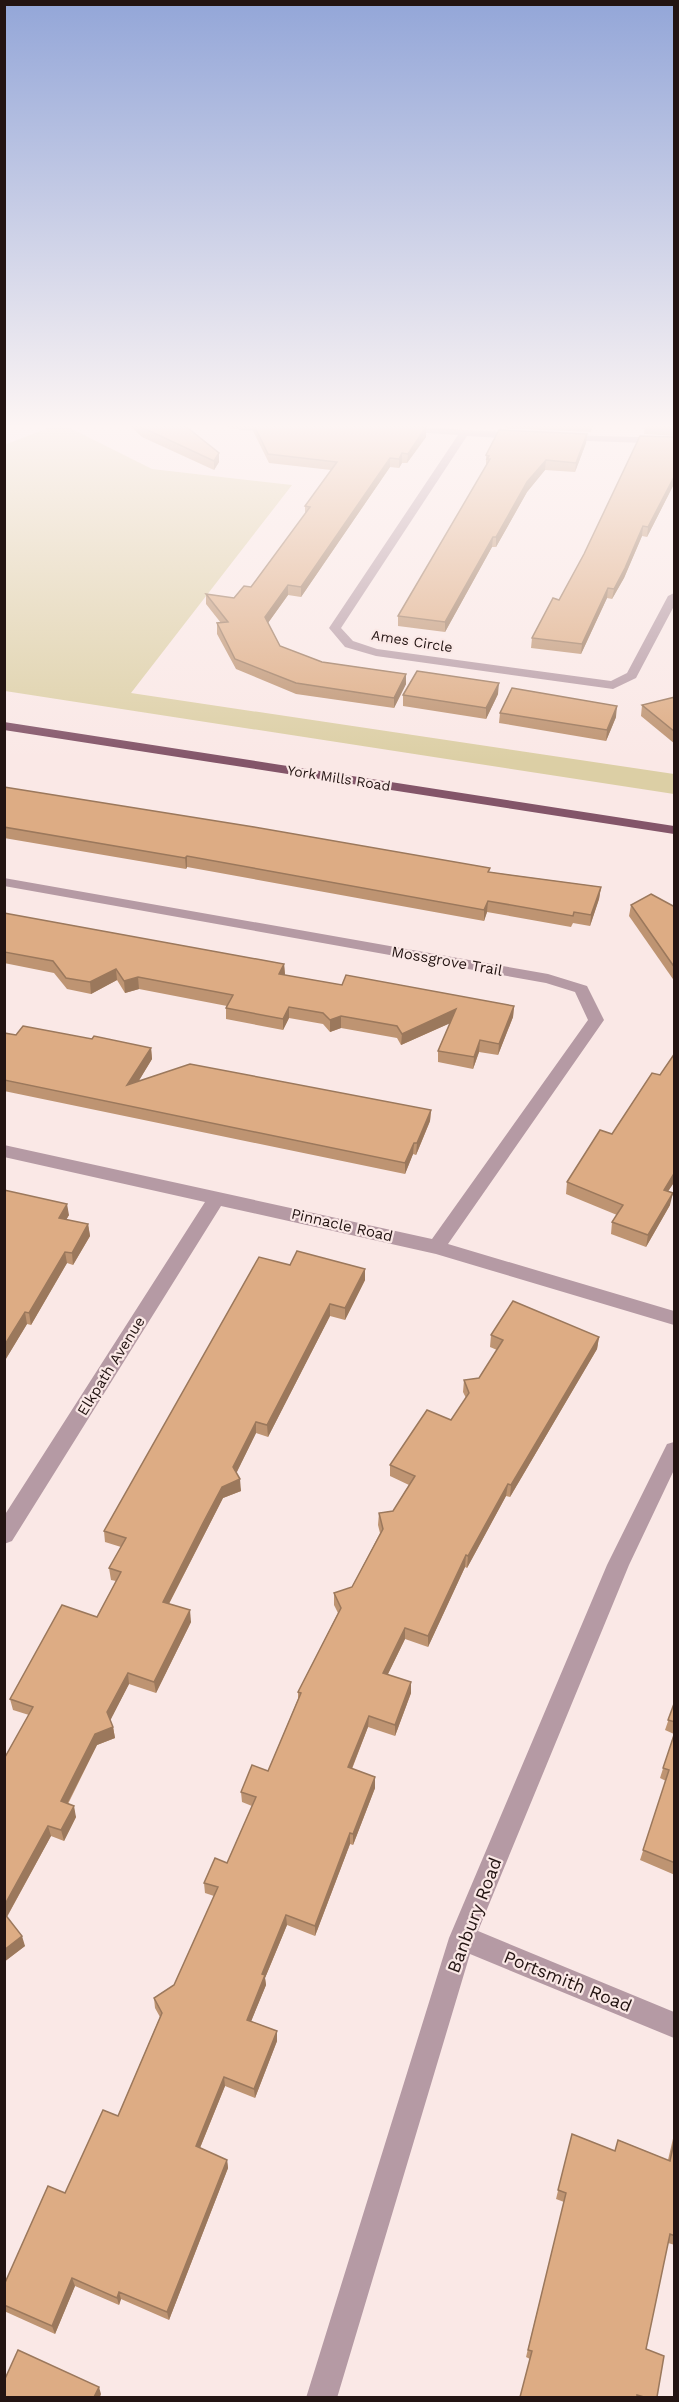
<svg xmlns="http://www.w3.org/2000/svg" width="679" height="2402" viewBox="0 0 679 2402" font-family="'Work Sans',sans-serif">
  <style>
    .green { fill: #dccfa5 }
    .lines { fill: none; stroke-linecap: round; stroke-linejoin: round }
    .minor { fill: #b59aa4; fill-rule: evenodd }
    .major { fill: #835569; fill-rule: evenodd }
    .wall { fill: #be9472 }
    .shaded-wall { fill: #9b785c }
    .building { fill: #ddac84; stroke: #9b785c; stroke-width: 1.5 }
    .labels { text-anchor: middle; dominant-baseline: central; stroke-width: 4.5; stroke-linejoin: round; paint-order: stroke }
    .far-street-label { font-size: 14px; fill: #231412; stroke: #fae8e6 }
    .street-label { font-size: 15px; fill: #231412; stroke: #fae8e6 }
    .near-street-label { font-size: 18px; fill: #231412; stroke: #fae8e6 }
  </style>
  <rect width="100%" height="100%" fill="#fae8e6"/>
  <path class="green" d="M56 425H64L152 469 292 485 131 693 674 774V794L5 691 4 445Z"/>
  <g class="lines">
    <g class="minor">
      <path d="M224 425H282L283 426C272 433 235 432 224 425Z"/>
      <path d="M401 426 520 433 525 436 520 439 467 436 341 628 353 641 377 649 611 681 627 673 668 596 674 593V606L636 678 613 689 376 656 345 647 329 628 458 435 398 431V427Z"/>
      <path d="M563 435 674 438V444L560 440V436Z"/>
      <path d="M4 878 548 974 587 986 604 1020 448 1244 674 1311V1325L436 1254 221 1206 12 1541 4 1544V1516L205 1202 4 1157V1145L432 1239 588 1020 575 992 546 983 4 886Z"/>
      <path d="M674 1442V1470L629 1565 478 1931 674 2012V2038L470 1954 337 2398H306L449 1938 607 1565 667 1444Z"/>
    </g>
    <path class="major" d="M4 722 674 826V834L4 730Z"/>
  </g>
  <g class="wall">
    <path d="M129 425H184L219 462 214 470 142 437Z"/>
    <path d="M253 425H382L426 437 407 463H402L399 468 390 467 301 597 288 595 268 623 280 646 322 662 406 674V684L394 708 296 694 236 669 217 634V623H221L206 604V594L234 598 251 587 305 514V506L331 470 269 463 253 431Z"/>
    <path d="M505 425H593L591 432 505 428Z"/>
    <path d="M645 425H675V436L644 434Z"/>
    <path d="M587 434 586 443 575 472 545 470 527 492 496 547H492L445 632 398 626V616L487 465H486V455Z"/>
    <path d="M675 437V482L647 537 642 536 624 578 612 599 607 598 581 654 531 648 532 638Z"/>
    <path d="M498 694 486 719 403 706V695Z"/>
    <path d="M675 697V744L641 716 642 705Z"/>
    <path d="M500 713 616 717 606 741 499 723Z"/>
    <path d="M4 787 490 868 489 872 601 887 599 899 590 926 573 923 571 927 487 912 484 921 187 867 186 869 4 838Z"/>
    <path d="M631 905 675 907V982L629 916Z"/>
    <path d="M4 913 284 964 285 975 342 985 514 1006 513 1017 498 1055 479 1052 473 1069 438 1062V1051L450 1023 401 1045 397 1038 341 1028 330 1032 323 1024 289 1018 283 1030 226 1019V1008L227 1006 139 989 125 993 117 980 91 994 67 989 54 973 4 963Z"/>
    <path d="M4 1033 16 1035 92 1039 151 1048 152 1059 138 1082 431 1110 430 1121 416 1155 413 1154 405 1174 4 1091Z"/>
    <path d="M675 1053V1181L668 1191 670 1205 646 1247 611 1234 612 1222 617 1215 566 1194 567 1182 612 1134 660 1075Z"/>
    <path d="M4 1190 69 1215 66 1220 88 1224 90 1236 73 1265 67 1263 31 1325 27 1324 4 1362Z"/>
    <path d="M290 1265 365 1269V1280L345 1320 330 1316 268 1437 256 1433 236 1473 241 1491 223 1498 169 1604 191 1622 156 1693 129 1684 110 1720 113 1727 115 1738 97 1745 68 1804 76 1817 64 1841 51 1836 7 1917 25 1946 4 1962V1757H5L29 1715 13 1710 10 1699 97 1617 116 1581 111 1580 109 1568 121 1547 105 1542 104 1531Z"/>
    <path d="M491 1335 599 1337 597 1349 510 1497 506 1496 467 1568 465 1567 428 1647 405 1639 388 1674 411 1693 395 1736 368 1727 352 1769 375 1777V1788L353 1845 350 1844 315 1936 287 1925 265 1978 266 1985 251 2021 277 2031V2041L255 2098 225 2086 200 2148 227 2160 228 2168 169 2320 121 2299 119 2305 75 2286 55 2334 4 2311V2285L65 2193 118 2116 160 2017 155 2008 154 1998 174 1985 214 1896 205 1893 204 1883 227 1863 252 1806 242 1802 241 1792 268 1771 298 1699V1692L338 1613 334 1605V1593L352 1587 380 1533 378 1525 379 1513 393 1511 409 1485 390 1476V1465L451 1420 466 1398 463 1392 464 1380 479 1378 497 1350 490 1347Z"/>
    <path d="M675 1701V1875L640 1860 666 1781 660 1778 674 1734 665 1730Z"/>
    <path d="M675 2130V2245L668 2243 646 2349 657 2397H520L530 2359 526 2357 564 2202 556 2199 572 2134 615 2151 618 2140 668 2160Z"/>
  </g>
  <g class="shaded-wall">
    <path d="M426 427V437L407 463 408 454Z"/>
    <path d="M587 434 586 443 575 472 576 463Z"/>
    <path d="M219 453V462L214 470V461Z"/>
    <path d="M402 453V463L399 468V459Z"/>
    <path d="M390 458V467L301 597V587Z"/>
    <path d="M546 460 545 470 527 492 496 547V537L527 482Z"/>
    <path d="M675 475V482L647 537 648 527Z"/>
    <path d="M643 526 642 536 624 578 612 599 614 589Z"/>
    <path d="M493 537 492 547 445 632V622Z"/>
    <path d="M288 585V595L265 627V617Z"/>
    <path d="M608 588 607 598 581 654 582 644Z"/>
    <path d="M406 674V684L394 708V698Z"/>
    <path d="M499 683 498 694 486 719V708Z"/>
    <path d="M617 706 616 717 606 741 607 730Z"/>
    <path d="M187 856V867L186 869 185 858Z"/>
    <path d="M601 887 599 899 590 926 591 915Z"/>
    <path d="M488 901 487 912 484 921V910Z"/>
    <path d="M284 964 285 975 279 974Z"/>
    <path d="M116 969 117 980 91 994 90 982Z"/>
    <path d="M138 977 139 989 125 993 124 981Z"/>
    <path d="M514 1006 513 1017 498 1055 499 1044Z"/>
    <path d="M289 1007V1018L283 1030V1019Z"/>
    <path d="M456 1009 455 1021 401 1045 402 1034Z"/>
    <path d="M341 1016V1028L330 1032V1020Z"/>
    <path d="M480 1040 479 1052 473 1069 474 1057Z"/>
    <path d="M151 1048 152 1059 129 1097 127 1085Z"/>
    <path d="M431 1110 430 1121 416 1155 417 1143Z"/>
    <path d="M414 1143 413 1154 405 1174V1163Z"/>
    <path d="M675 1172V1181L661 1202 664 1190Z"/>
    <path d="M673 1193 670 1205 646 1247 648 1235Z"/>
    <path d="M67 1204 69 1215 60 1230 59 1218Z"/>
    <path d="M88 1224 90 1236 73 1265 72 1253Z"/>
    <path d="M65 1252 67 1263 31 1325 29 1313Z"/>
    <path d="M365 1269V1280L345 1320V1308Z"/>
    <path d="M330 1304V1316L268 1437 267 1425Z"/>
    <path d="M25 1312 27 1324 4 1362V1346Z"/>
    <path d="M599 1337 597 1349 510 1497 511 1485Z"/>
    <path d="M256 1422V1433L234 1478 233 1467Z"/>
    <path d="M240 1479 241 1491 223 1498 164 1613 163 1602 222 1487Z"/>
    <path d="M508 1484 506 1496 467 1568 468 1556Z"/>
    <path d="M466 1555 465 1567 428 1647V1636Z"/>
    <path d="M190 1610 191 1622 156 1693 154 1682Z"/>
    <path d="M405 1628V1639L383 1684V1673Z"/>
    <path d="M128 1673 129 1684 109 1723 107 1712Z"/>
    <path d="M411 1682V1693L395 1736V1725Z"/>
    <path d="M369 1716 368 1727 348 1778V1767Z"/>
    <path d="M113 1727 115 1738 97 1745 63 1812 61 1801 95 1734Z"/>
    <path d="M375 1777V1788L353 1845V1834Z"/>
    <path d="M74 1806 76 1817 64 1841 61 1830Z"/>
    <path d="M48 1826 51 1836 5 1920 4 1917V1906Z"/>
    <path d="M350 1833V1844L315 1936V1926Z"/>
    <path d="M286 1915 287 1925 265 1978 266 1985 248 2029 247 2020 262 1974Z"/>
    <path d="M22 1936 25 1946 4 1962V1950Z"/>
    <path d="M277 2031V2041L255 2098 254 2089Z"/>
    <path d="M224 2077 225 2086 197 2155 196 2146Z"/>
    <path d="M227 2160 228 2168 169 2320 167 2312Z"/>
    <path d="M72 2278 75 2286 55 2334 52 2326Z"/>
    <path d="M119 2292 121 2299 119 2305 117 2298Z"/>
    <path d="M99 2387 101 2394 100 2397H94Z"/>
  </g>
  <g class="building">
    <path d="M139 425H184L219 453 214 461 141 427Z"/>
    <path d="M254 425H382L426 427 408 454 402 453 399 459 390 458 301 587 288 585 265 617 280 646 322 662 406 674 394 698 296 683 235 659 217 623 228 622 206 594 234 598 244 586 251 587 310 507 305 506 337 462 268 454Z"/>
    <path d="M646 425H675V427L645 425Z"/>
    <path d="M499 430 587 434 576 463 546 460 527 482 496 537H493L445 622 398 616 490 459H487L489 456 486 455Z"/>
    <path d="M640 436 675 437V475L648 527 643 526 625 568 614 589 608 588 582 644 532 638 553 598 559 600 584 554Z"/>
    <path d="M417 671 499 683 486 708 403 695Z"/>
    <path d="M512 688 617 706 607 730 500 713Z"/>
    <path d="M675 697V732L642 705Z"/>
    <path d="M4 787 254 827 490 868 488 872 601 887 591 915 574 912 573 916 488 901 484 910 187 856 185 858 4 827Z"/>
    <path d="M651 894 675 907V968L631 905Z"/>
    <path d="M4 913 284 964 279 974 342 985 346 975 514 1006 499 1044 480 1040 474 1057 438 1051 456 1009 402 1034 397 1026 341 1016 330 1020 323 1013 289 1007 283 1019 226 1008 233 995 138 977 124 981 116 969 90 982 66 978 53 961 4 952Z"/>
    <path d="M23 1026 92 1039 94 1036 151 1048 127 1085 190 1064 431 1110 417 1143H414L405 1163 4 1080V1033L16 1035Z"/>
    <path d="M675 1053V1172L664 1190 673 1193 648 1235 612 1222 623 1205 567 1182 600 1130 612 1134 652 1073 660 1075Z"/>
    <path d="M4 1190 67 1204 59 1218 88 1224 72 1253 65 1252 29 1313 25 1312 4 1346Z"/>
    <path d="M297 1251 365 1269 345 1308 330 1304 267 1425 256 1422 233 1467 240 1479 222 1487 204 1521 163 1602 190 1610 154 1682 128 1673 107 1712 113 1727 95 1734 61 1801 74 1806 61 1830 48 1826 4 1906V1757H5L33 1707 10 1699 62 1605 97 1617 121 1572 109 1568 126 1538 104 1531 259 1257 290 1265Z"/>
    <path d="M513 1301 599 1337 511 1485 508 1484 468 1556 466 1555 428 1636 405 1628 383 1673 411 1682 395 1725 369 1716 348 1767 375 1777 353 1834 350 1833 315 1926 286 1915 262 1974 265 1975 247 2020 277 2031 254 2089 224 2077 196 2146 227 2160 167 2312 119 2292 117 2298 72 2278 52 2326 4 2305V2285L48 2186 65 2193 103 2110 118 2116 162 2013 154 1998 174 1985 218 1887 204 1883 215 1858 227 1863 256 1797 241 1792 252 1765 268 1771 301 1693 298 1692 341 1608 334 1593 352 1587 383 1529 379 1513 393 1511 415 1476 390 1465 427 1410 451 1420 469 1393 464 1380 479 1378 503 1340 491 1335Z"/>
    <path d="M675 1701V1722L668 1720Z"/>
    <path d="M675 1732V1863L643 1850 669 1770 663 1768Z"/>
    <path d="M4 1913 22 1936 4 1950Z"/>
    <path d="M572 2134 615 2151 618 2140 670 2161 675 2138V2236L670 2234 646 2349 664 2356 657 2397H644L637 2395V2397H520L532 2351 528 2350 566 2193 558 2190Z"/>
    <path d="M18 2350 99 2387 94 2397H4V2381Z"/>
  </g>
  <linearGradient id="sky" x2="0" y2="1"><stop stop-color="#93a6d8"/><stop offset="0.56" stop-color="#fdf5f4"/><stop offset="1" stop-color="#fdf5f4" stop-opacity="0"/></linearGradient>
  <rect width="679" height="761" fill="url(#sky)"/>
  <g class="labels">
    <g class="far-street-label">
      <text transform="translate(412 641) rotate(9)">Ames Circle</text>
      <text transform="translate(339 778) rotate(9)">York Mills Road</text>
    </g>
    <g class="street-label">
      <text transform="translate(447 961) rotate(10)">Mossgrove Trail</text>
      <text transform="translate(342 1225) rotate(13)">Pinnacle Road</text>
      <text transform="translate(111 1366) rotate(-58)">Elkpath Avenue</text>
    </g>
    <g class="near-street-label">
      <text transform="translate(474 1915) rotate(-69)">Banbury Road</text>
      <text transform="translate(568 1981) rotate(22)">Portsmith Road</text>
    </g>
  </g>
  <rect width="679" height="2402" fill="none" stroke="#231412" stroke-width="12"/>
</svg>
